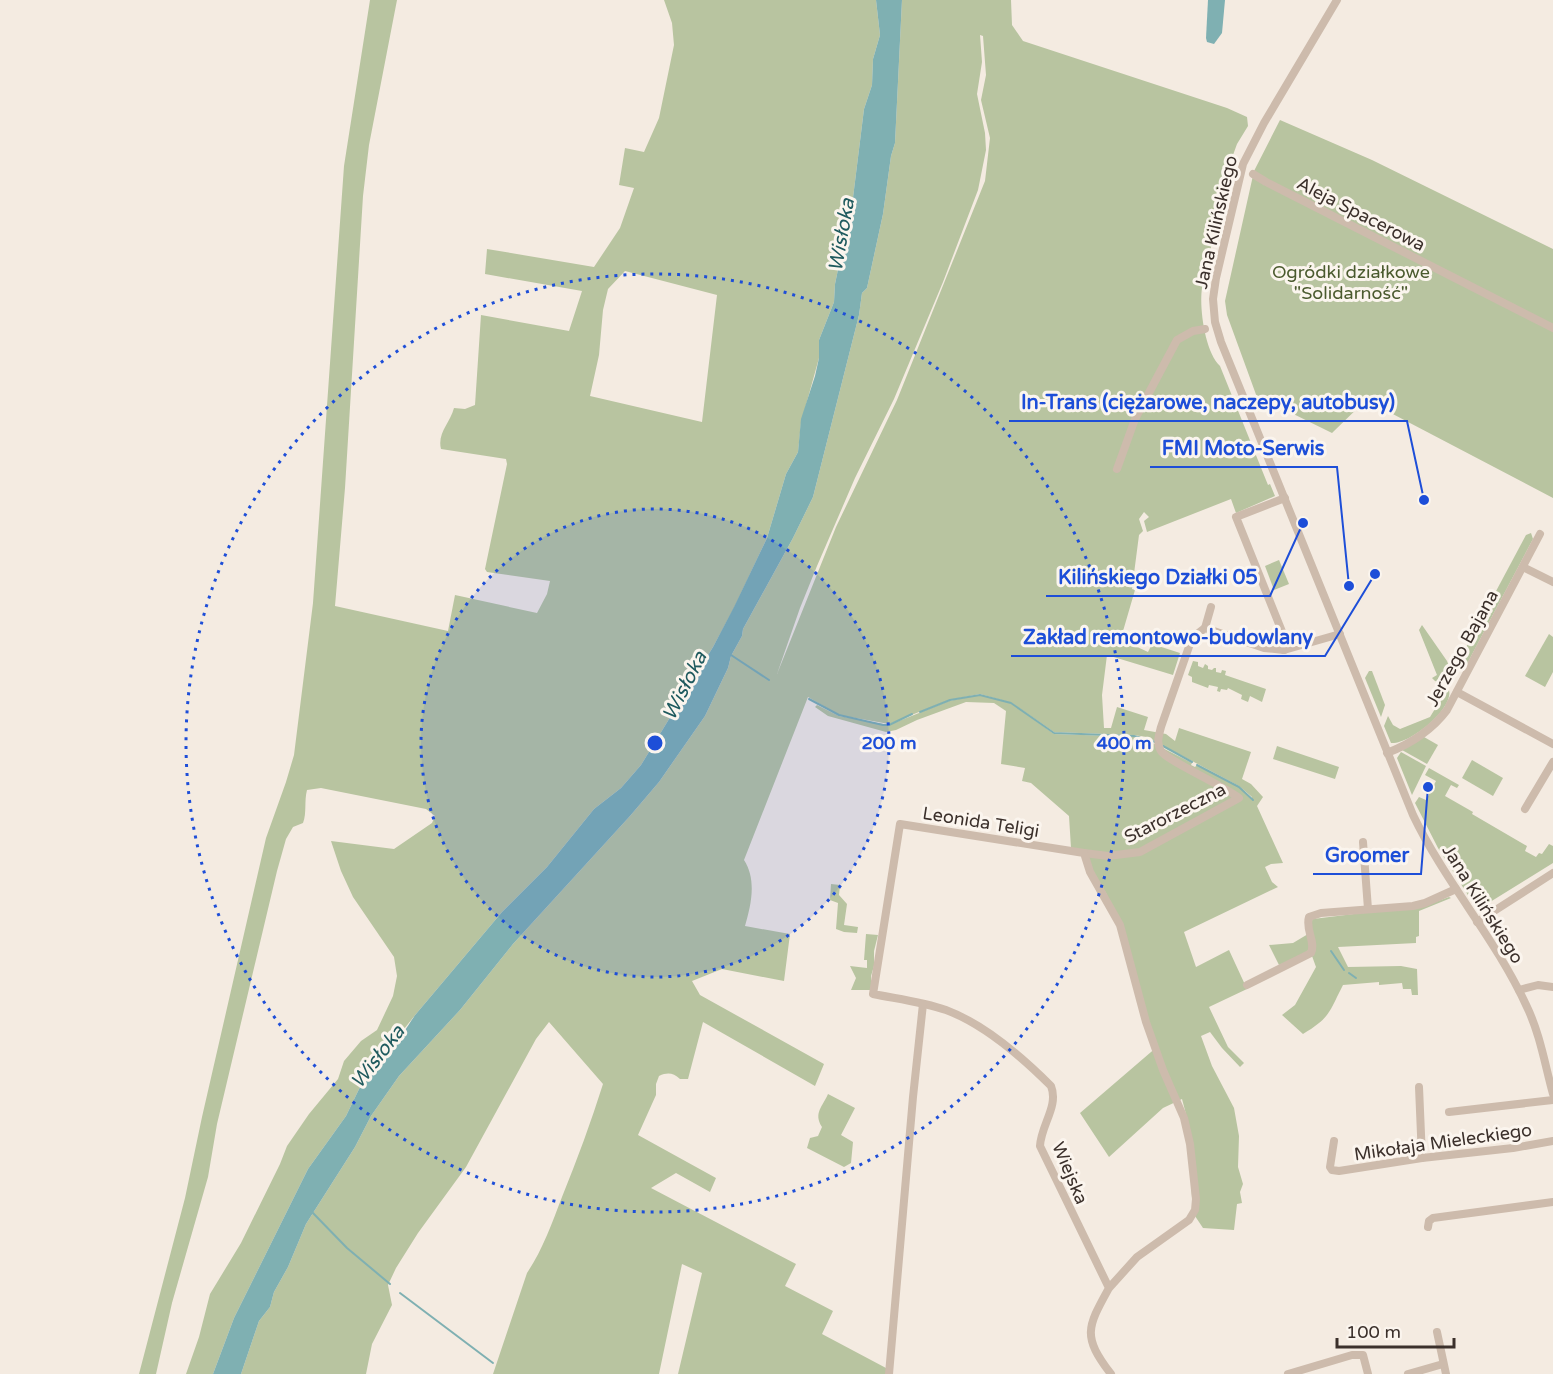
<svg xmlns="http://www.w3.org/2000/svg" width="1553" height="1374" viewBox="0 0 1553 1374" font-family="'Varela Round',sans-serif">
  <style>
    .green { fill: #b8c4a0; fill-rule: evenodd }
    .water { fill: #7fb0b2 }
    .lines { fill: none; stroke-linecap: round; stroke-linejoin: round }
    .stream { stroke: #7fb0b2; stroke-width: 2 }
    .minor { stroke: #cdbbac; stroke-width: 8 }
    .ring { fill: none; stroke: #1d4ed8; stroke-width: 3; stroke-dasharray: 3 6 }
    .labels { text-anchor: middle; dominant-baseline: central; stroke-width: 6; stroke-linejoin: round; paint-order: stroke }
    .street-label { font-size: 18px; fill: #3b302b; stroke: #fbf5ee }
    .park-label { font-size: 18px; fill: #4a5a2e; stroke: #fbf5ee }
    .water-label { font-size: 20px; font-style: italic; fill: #1f5a5e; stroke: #fbf5ee }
    .centre { fill: #1d4ed8; stroke: #fbf5ee; stroke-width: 3 }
    .ring-label { font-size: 18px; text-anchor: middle; font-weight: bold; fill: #1d4ed8; stroke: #fbf5ee; stroke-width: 6; stroke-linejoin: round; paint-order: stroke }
    .leader { fill: none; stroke: #1d4ed8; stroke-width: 2 }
    .callout-dot { fill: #1d4ed8; stroke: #fbf5ee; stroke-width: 2 }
    .callout-label { font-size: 20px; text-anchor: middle; font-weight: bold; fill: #1d4ed8; stroke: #fbf5ee; stroke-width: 6; stroke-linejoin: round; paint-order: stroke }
  </style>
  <rect width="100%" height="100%" fill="#f4ebe1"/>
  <g class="green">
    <path d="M370 0H397L369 145 363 196 345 488 335 606 448 631 455 595 537 613 547 594 550 581 487 572 485 569 507 464 506 459 441 449C437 433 450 423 454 408L465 409 475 405 481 315 569 331 582 291 485 274 487 249 594 267 620 228 634 188 619 185 625 148 644 152 659 118 674 45 672 23 664 0H876L880 35 873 59 872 85 864 109 848 238 841 255 835 284 834 302 819 340V358L801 423 798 452 786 474 767 538 734 608 713 647 641 765 621 788 594 809 547 867 502 912 416 1014 404 1029 394 1046 361 1085 346 1116 308 1169 234 1318 213 1374H186L199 1337 210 1294 241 1243 280 1164 287 1146 309 1114 338 1079 344 1061 361 1041 377 1030 393 996 397 976 394 957 353 897 341 871 331 841 394 849 432 823 435 816 426 809 321 788 307 790C304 801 307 813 303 823L293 827 286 839 277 871 217 1124 208 1177 172 1303 156 1374H139L185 1198 202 1117 266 838 286 782 294 755 313 603 344 166ZM625 271 717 295 702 422 590 396 599 355 603 310 608 289Z"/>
    <path d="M902 0H1011L1012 25 1023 41 1227 108 1247 117 1248 126 1237 144 1229 166 1202 288C1199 308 1205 352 1220 366L1268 485 1270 484 1275 496 1236 513 1231 499 1147 532 1144 521 1149 517 1144 512 1139 519 1143 531 1139 535 1132 589 1135 590 1121 638 1132 642 1133 637 1135 638 1133 645 1148 652 1152 644 1180 653 1173 675 1107 655 1102 695 1104 728H1111L1117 707 1148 717 1144 730 1166 734 1175 741 1179 728 1251 752 1242 779 1251 784 1263 797 1257 806 1283 863 1271 864 1265 867 1272 882 1278 887 1184 932 1196 967 1229 950 1247 989 1209 1007 1228 1047 1244 1063 1240 1067 1222 1048 1210 1032 1201 1036 1212 1066 1234 1108 1239 1136 1238 1167 1243 1184 1240 1192 1242 1203 1237 1204 1234 1230 1203 1228 1193 1213 1187 1118 1182 1099 1163 1108 1109 1157 1080 1113 1158 1046 1143 1006 1106 893 1086 860 1071 848 1069 816 1031 783 1022 781 1025 768 1001 764 1006 711 994 703 966 702 917 720 896 730 886 732 828 716 815 707 817 705 839 716 889 725 949 701 974 696H985L1013 704 1054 734 1141 737 1192 763 1191 765 1195 767 1197 765 1239 787 1252 800V797L1239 786 1147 737 1133 735 1054 732 1012 703 980 694 949 700 889 724 839 715 808 697 744 860C757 880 751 905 745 926L790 934 784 981 722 969 692 981 700 995 824 1064 815 1086 703 1022 688 1079H680C673 1073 668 1072 659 1076L656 1084V1095L638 1135 716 1178 710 1192 676 1173 651 1188 796 1264 785 1286 833 1311 822 1334 886 1368V1374H678L702 1273 682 1264 659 1374H493L527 1273C543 1249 552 1223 562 1197 577 1160 591 1122 603 1084L549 1022 536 1039 466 1167 418 1233 396 1268 388 1285 392 1305 372 1344 366 1374H241L259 1321 270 1307 274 1292 288 1267 306 1224 355 1147 371 1116 399 1076 460 1010 513 944 630 816 659 782 705 716 728 668 731 656 742 636 743 629 793 538 813 497 859 315 862 293 867 288 883 214 891 156 895 143ZM980 35 983 36 986 75 981 100 990 138 985 181 897 400 836 527 777 674 800 608 817 566 855 478 894 399 943 282 978 190 986 150 985 133 977 94 982 62Z"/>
    <path d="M1280 120 1372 160 1553 249V498L1366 400 1332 433 1265 400H1258L1227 315 1225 301 1254 171Z"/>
    <path d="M1531 533 1533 539 1467 664 1462 666 1460 662 1464 651 1526 535Z"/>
    <path d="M1279 560 1289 584 1274 590 1265 566Z"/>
    <path d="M1422 625 1447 661 1452 674C1450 680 1441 683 1435 681L1432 678 1437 675 1419 630Z"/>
    <path d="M1549 634 1553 637V672L1545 687 1525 676Z"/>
    <path d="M1193 661 1198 662V666L1203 668 1205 664 1208 666V669L1212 670 1214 668H1216V672L1221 673 1222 670 1226 671 1225 675 1266 689 1262 702 1250 696 1248 702 1241 699 1242 695 1228 688 1227 690 1221 689 1220 692 1217 691 1218 687 1209 685 1208 688 1192 682V677L1188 675Z"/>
    <path d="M1369 671H1372L1385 705 1381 717 1365 678Z"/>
    <path d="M1449 690C1454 709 1409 745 1391 743L1384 726 1388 716 1393 725 1400 729 1430 717 1446 691Z"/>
    <path d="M1424 737 1438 745 1427 764 1402 750Z"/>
    <path d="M1277 746 1339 767 1335 779 1273 759Z"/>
    <path d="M1401 752 1426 766 1412 795 1397 758Z"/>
    <path d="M1472 760 1503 778 1493 796 1462 778Z"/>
    <path d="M1429 768 1459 785 1457 788 1451 785 1445 796 1473 812 1472 814 1527 846 1525 851 1536 857 1539 853 1542 854 1549 844 1553 846V863L1482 907 1473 903 1438 848 1415 803 1419 797 1426 800 1436 781 1425 775Z"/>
    <path d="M831 884 840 885 839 895 847 904 844 925 858 927 857 933 844 932 836 929 838 903 830 900Z"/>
    <path d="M1449 897 1451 898 1419 911V936L1416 937V943L1338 947 1348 967 1401 966 1417 969 1418 995H1412L1411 989H1403L1402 983 1379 985V982L1343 985C1329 1012 1331 1017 1303 1034L1282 1015 1295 1005 1316 967 1312 956 1311 922 1313 919 1427 905Z"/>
    <path d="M866 934 878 935 874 951V966L871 976V990H851L856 978 850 966 867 968V960H864Z"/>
    <path d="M1308 934 1310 948 1305 954 1279 965 1269 945 1293 943Z"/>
    <path d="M828 1094 855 1108 841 1135 853 1142 851 1163 844 1167 807 1148 810 1138 818 1136 822 1127C813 1113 823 1106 828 1094Z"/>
  </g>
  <g class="water">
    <path d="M876 0H902L895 143 891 156 883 214 867 288 862 293 859 315 813 497 793 538 743 629 742 636 731 656 728 668 705 716 659 782 630 816 513 944 460 1010 399 1076 371 1116 355 1147 306 1224 288 1267 274 1292 270 1307 259 1321 241 1374H213L234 1318 308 1169 346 1116 361 1085 389 1049C398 1044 409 1023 416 1014L502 912 547 867 594 809 621 788 641 765 713 647 734 607 767 538 786 474 798 452 801 419 815 376 819 358V340L834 302 835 284 841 255 848 238 864 109 872 85 873 59 880 35Z"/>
    <path d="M1208 0H1225L1222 33 1214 44 1207 42 1206 38Z"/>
  </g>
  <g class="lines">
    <g class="stream">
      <path d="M731 655 769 680"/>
      <path d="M809 699 839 715 883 725H889L912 714"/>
      <path d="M920 712 950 700 980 695 1011 703 1054 733 1134 736 1155 742"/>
      <path d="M1163 746 1192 762"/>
      <path d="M1197 765 1239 787 1253 800"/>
      <path d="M1331 951 1344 970"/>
      <path d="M1349 973 1356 978"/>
      <path d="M311 1211 347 1248 390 1284"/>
      <path d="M400 1293 493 1363"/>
    </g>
    <g class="minor">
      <path d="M1337 0 1264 123 1243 164 1216 278 1213 299 1215 322 1221 342 1413 815C1445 882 1496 939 1527 1007 1540 1034 1545 1065 1553 1094"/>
      <path d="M1253 174 1266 182 1553 328"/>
      <path d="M1117 469 1135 419 1177 340 1193 331 1205 329"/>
      <path d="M1523 567 1553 582"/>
      <path d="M1205 628 1211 607"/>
      <path d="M1284 650 1283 634 1236 517 1285 498"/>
      <path d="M1457 692 1553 744"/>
      <path d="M1387 753C1410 744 1432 730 1447 710L1540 534"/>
      <path d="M1525 809 1553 762"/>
      <path d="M1363 842 1368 909"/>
      <path d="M1084 853 1108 856 1140 852 1239 798C1224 786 1166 760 1161 751 1156 743 1159 735 1161 727L1192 638 1205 628 1264 648 1284 650 1340 634"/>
      <path d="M1477 922 1553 873"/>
      <path d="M1247 985 1311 953C1316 941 1305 930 1309 917L1321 913 1413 906 1425 903 1456 889"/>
      <path d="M1519 990 1538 985 1553 987"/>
      <path d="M1419 1087 1422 1158"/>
      <path d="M1449 1112 1553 1100"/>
      <path d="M1334 1141 1330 1167 1332 1170 1339 1171 1422 1158 1513 1148 1553 1141"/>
      <path d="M1428 1227 1429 1221 1433 1218 1553 1202"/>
      <path d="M1109 1288 1137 1257 1189 1220 1195 1210 1196 1199 1190 1144 1184 1118 1163 1070 1146 1022 1120 925 1090 872 1084 853 900 824 873 994C898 999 923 1002 946 1010 984 1024 1023 1058 1051 1086 1059 1106 1041 1125 1040 1146L1109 1288C1087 1328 1082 1336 1111 1374"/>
      <path d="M1437 1332 1446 1374"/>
      <path d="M889 1374 913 1097 923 1004"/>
      <path d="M1288 1374 1352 1355H1363L1368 1374"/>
      <path d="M1408 1374 1443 1364"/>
    </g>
  </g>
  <circle cx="655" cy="743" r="234" fill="#1d4ed8" fill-opacity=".12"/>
  <g class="ring">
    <circle cx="655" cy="743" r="234"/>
    <circle cx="655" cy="743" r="469"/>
  </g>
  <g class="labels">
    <g class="street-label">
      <text transform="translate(1361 214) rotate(27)">Aleja Spacerowa</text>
      <text transform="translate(1216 222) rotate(-77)">Jana Kilińskiego</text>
      <text transform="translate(1462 648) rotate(-61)">Jerzego Bajana</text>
      <text transform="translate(1175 813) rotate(-27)">Starorzeczna</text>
      <text transform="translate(981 822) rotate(9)">Leonida Teligi</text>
      <text transform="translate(1483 904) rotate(58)">Jana Kilińskiego</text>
      <text transform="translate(1443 1142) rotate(-8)">Mikołaja Mieleckiego</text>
      <text transform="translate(1070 1173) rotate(67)">Wiejska</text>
    </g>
    <g class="park-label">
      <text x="1351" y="272">Ogródki działkowe<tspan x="1351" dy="21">"Solidarność"</tspan></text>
    </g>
    <g class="water-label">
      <text transform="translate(842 235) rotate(-80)">Wisłoka</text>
      <text transform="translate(685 686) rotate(-63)">Wisłoka</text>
      <text transform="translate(378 1057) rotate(-52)">Wisłoka</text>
    </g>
  </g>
  <circle cx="655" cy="743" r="9" class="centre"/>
  <g class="ring-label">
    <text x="889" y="749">200 m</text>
    <text x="1124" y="749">400 m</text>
  </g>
  <path class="leader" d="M1424 500L1407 421H1009M1349 586L1337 467H1150M1303 523L1270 596H1046M1375 574L1325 656H1011M1428 787L1421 874H1313"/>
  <g class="callout-dot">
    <circle cx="1424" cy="500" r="6"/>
    <circle cx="1349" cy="586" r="6"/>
    <circle cx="1303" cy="523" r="6"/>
    <circle cx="1375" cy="574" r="6"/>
    <circle cx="1428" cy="787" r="6"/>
  </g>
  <g class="callout-label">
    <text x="1208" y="409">In-Trans (ciężarowe, naczepy, autobusy)</text>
    <text x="1243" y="455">FMI Moto-Serwis</text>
    <text x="1158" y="584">Kilińskiego Działki 05</text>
    <text x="1168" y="644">Zakład remontowo-budowlany</text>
    <text x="1367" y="862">Groomer</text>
  </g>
  <path d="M1337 1338v9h117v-9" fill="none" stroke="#3b302b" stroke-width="3"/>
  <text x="1346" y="1338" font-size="18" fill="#3b302b" stroke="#fbf5ee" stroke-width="4.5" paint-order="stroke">100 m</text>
</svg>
